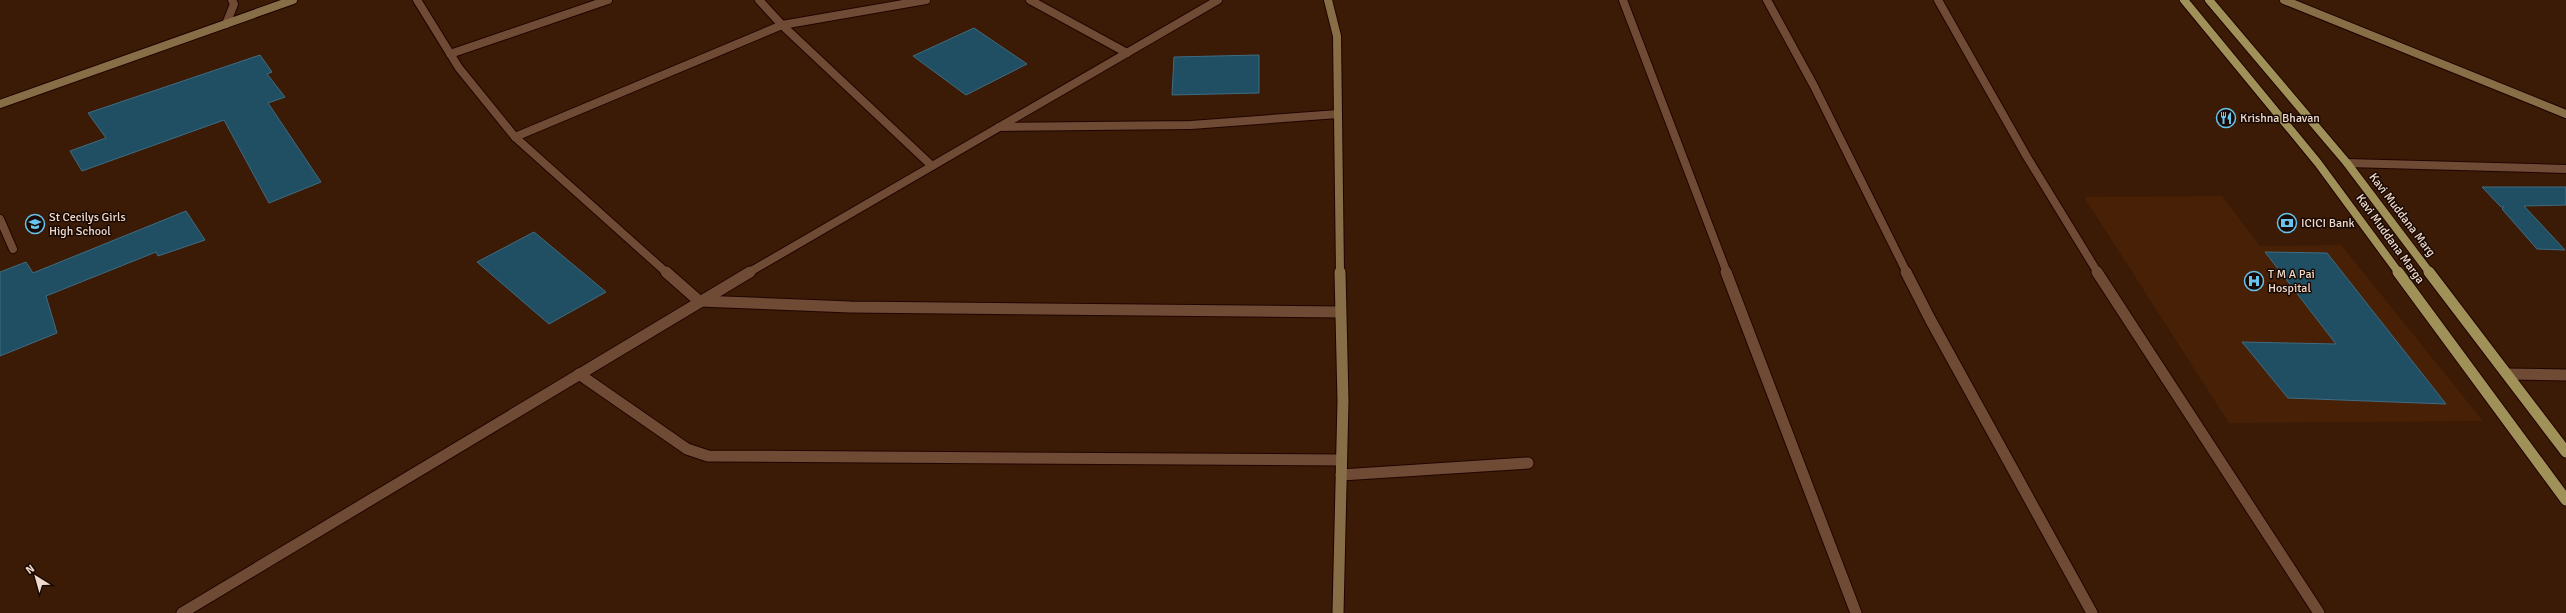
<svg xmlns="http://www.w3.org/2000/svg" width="2566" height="613" viewBox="0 0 2566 613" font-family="Signika,sans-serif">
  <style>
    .built { fill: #472006 }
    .building { fill: #204e62; stroke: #3f6c82 }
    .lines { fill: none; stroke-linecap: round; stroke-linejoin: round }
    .lane-far1-casing { stroke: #210400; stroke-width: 10 }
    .lane-casing { stroke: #210400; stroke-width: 13 }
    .street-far1-casing { stroke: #210400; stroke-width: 10 }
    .street-casing { stroke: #210400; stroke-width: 13 }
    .secondary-far1-casing { stroke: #210400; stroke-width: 10 }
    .secondary-casing { stroke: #210400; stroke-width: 13 }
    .primary-far1-casing { stroke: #210400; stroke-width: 10 }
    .primary-casing { stroke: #210400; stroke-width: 13 }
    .lane-far1 { stroke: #6f4a35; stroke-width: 8 }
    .lane { stroke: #6f4a35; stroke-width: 11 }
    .street-far1 { stroke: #6f4a35; stroke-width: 8 }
    .street { stroke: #6f4a35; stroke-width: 11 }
    .secondary-far1 { stroke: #876e47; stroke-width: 8 }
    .secondary { stroke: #876e47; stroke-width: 11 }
    .primary-far1 { stroke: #9f9158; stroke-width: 8 }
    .primary { stroke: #9f9158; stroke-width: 11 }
    .labels { text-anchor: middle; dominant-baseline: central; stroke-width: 3; stroke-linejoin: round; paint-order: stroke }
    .poi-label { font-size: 12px; fill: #f0d9cd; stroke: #180a03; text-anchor: start }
    .street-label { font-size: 12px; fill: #f0d9cd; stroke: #180a03 }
  </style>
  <rect width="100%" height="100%" fill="#3b1b06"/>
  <path class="built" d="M2222 196 2260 246 2341 245 2483 421 2229 423 2084 197Z"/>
  <g class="building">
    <path d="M974 28 1027 64 966 95 913 56Z"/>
    <path d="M260 55 272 72 267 74 285 97 268 103 321 182 269 203 224 120 82 171 70 151 106 138 88 113Z"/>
    <path d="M1259 55V93L1172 95 1174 57Z"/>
    <path d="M2482 187H2566V205L2524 206 2565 250 2537 249 2502 209 2504 207H2501Z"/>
    <path d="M186 211 205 240 158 256 156 252 46 296 57 333 0 356V272L26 262 33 273Z"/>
    <path d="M534 232 606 292 549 324 477 262Z"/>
    <path d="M2265 252 2327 253 2446 404 2288 398 2242 342 2336 344Z"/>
  </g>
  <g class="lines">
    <defs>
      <path id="lane-far1" d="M0 219 13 249"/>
      <path id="lane" d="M2507 374 2566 375"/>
      <g id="street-far1">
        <path d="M417 0 459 68 515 137 667 273"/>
        <path d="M759 0 782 25 932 166"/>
        <path d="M1030 0 1127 53"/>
        <path d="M1623 0 1727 273"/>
        <path d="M1767 0 1814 86 1907 273"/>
        <path d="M1938 0 2027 157 2098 273"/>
        <path d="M226 24 234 4 232 0"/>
        <path d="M450 54 608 0"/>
        <path d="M999 127 1191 125 1338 114"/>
        <path d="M515 137 782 25 926 0"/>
        <path d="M2347 163 2566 169"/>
        <path d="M748 273 1218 0"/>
      </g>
      <g id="street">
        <path d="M666 272 699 301 850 307 1340 312"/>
        <path d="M1726 272 1856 613"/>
        <path d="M1906 272 1930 319 2092 613"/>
        <path d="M2097 272 2319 613"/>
        <path d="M579 374 687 449 708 456 1341 460"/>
        <path d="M1341 475 1528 463"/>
        <path d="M182 613 750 272"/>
      </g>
      <g id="secondary-far1">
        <path d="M1328 0 1337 36 1340 273"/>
        <path d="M2284 0 2566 114"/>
        <path d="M0 104 293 0"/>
      </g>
      <path id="secondary" d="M1338 613 1343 401 1340 272"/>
      <g id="primary-far1">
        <path d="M2184 0 2318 163 2399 273"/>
        <path d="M2209 0 2347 163 2430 273"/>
      </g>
      <g id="primary">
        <path d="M2398 272 2566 500"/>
        <path d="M2429 272 2566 452"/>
      </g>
    </defs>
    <use href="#lane-far1" class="lane-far1-casing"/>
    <use href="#lane" class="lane-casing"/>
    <use href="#street-far1" class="street-far1-casing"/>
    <use href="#street" class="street-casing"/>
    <use href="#secondary-far1" class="secondary-far1-casing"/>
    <use href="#secondary" class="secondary-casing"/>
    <use href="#primary-far1" class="primary-far1-casing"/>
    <use href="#primary" class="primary-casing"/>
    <use href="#lane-far1" class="lane-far1"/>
    <use href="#lane" class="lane"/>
    <use href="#street-far1" class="street-far1"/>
    <use href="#street" class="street"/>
    <use href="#secondary-far1" class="secondary-far1"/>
    <use href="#secondary" class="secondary"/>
    <use href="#primary-far1" class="primary-far1"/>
    <use href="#primary" class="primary"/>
  </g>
  <defs>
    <symbol id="restaurant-ring" viewBox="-11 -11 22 22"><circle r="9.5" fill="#180a03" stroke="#66c4ef" stroke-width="1.5"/><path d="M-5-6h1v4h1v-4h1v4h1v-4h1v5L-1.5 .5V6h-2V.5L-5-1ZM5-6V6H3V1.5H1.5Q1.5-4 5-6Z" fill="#66c4ef"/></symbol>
    <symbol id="bank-ring" viewBox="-11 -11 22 22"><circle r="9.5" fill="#180a03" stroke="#66c4ef" stroke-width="1.5"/><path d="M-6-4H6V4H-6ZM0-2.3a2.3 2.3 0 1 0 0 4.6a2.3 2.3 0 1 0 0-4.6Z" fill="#66c4ef"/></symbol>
    <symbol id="school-ring" viewBox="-11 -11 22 22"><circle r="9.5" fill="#180a03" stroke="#66c4ef" stroke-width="1.5"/><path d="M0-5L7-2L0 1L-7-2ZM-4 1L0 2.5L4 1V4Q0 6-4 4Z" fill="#66c4ef"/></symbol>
    <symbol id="hospital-ring" viewBox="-11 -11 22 22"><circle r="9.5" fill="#180a03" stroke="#66c4ef" stroke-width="1.5"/><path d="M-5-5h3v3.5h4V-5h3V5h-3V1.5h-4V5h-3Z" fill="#66c4ef"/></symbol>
  </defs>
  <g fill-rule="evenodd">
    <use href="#restaurant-ring" x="2215" y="107" width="22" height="22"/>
    <use href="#bank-ring" x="2276" y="212" width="22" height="22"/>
    <use href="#school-ring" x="24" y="213" width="22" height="22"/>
    <use href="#hospital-ring" x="2243" y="270" width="22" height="22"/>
  </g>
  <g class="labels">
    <g class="poi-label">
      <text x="2240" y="118">Krishna Bhavan</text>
      <text x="49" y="217">St Cecilys Girls<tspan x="49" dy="14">High School</tspan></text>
      <text x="2301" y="223">ICICI Bank</text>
      <text x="2268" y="274">T M A Pai<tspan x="2268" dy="14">Hospital</tspan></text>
    </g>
    <g class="street-label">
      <text transform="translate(2402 215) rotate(53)">Kavi Muddana Marg</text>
      <text transform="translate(2390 239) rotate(54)">Kavi Muddana Marga</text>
    </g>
  </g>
  <g transform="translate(36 577) rotate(323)" stroke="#180a03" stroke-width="3" paint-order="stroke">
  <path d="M0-3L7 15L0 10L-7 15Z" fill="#f0d9cd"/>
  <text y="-6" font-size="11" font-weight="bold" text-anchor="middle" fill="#f0d9cd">N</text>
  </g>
</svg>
